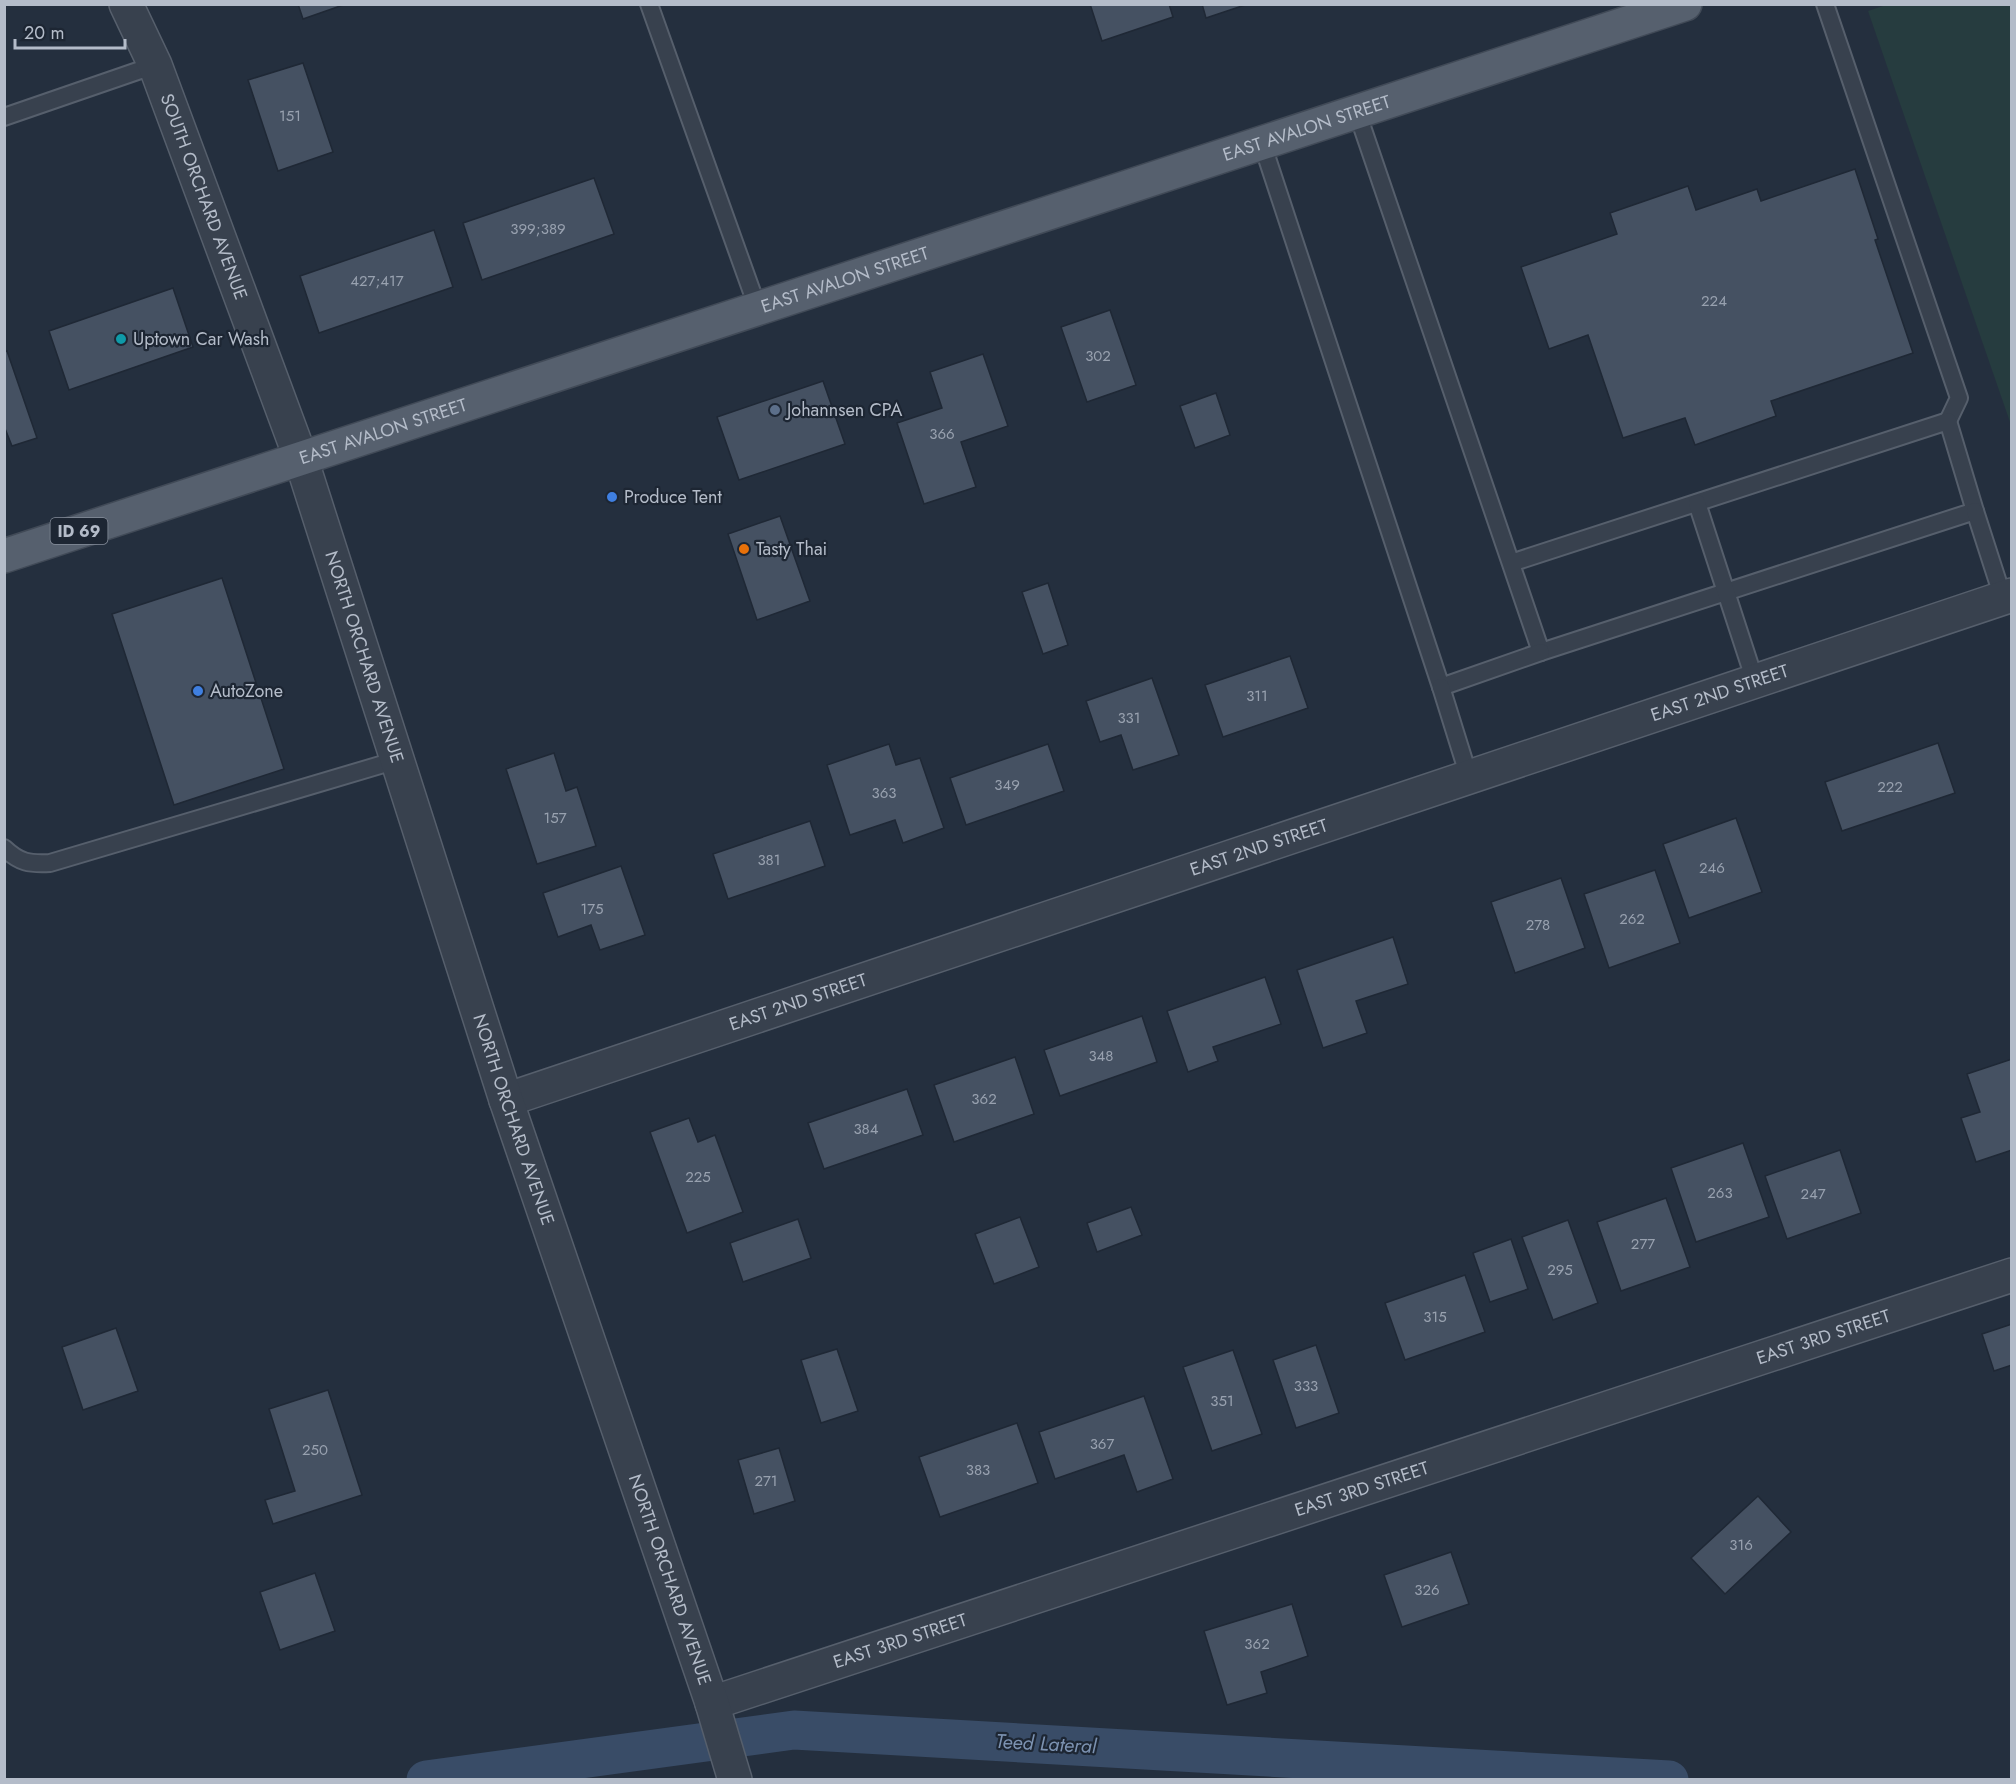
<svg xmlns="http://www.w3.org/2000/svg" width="2016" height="1784" viewBox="0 0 2016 1784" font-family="Jost,sans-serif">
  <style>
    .pitch { fill: #263c3f }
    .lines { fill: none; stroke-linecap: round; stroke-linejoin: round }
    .canal { stroke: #394c67; stroke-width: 39 }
    .building { fill: #455162; stroke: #1f2835; stroke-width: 1.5 }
    .service-casing { stroke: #565f6c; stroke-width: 20 }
    .minor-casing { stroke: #565f6c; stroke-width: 36 }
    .tertiary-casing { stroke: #565f6c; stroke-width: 36 }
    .primary-casing { stroke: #414a57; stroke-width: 36 }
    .service { stroke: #38414e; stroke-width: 16 }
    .minor { stroke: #38414e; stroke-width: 33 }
    .tertiary { stroke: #38414e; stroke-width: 33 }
    .primary { stroke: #56606e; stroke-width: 33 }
    .culture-dot { fill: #0f9aa8; stroke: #1d2633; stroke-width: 2 }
    .service-dot { fill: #5c6f8a; stroke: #1d2633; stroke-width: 2 }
    .shop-dot { fill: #3f7fe0; stroke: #1d2633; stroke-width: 2 }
    .food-dot { fill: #e8710a; stroke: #1d2633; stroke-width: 2 }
    .labels { text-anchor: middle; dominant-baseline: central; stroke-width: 4.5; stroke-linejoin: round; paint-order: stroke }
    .number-label { font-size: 15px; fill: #98a1af }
    .shield { fill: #1d2633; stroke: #878f9c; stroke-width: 1.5 }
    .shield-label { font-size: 16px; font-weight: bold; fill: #b4bcc9 }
    .street-label { font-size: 18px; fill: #b4bcc9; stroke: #1d2633 }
    .poi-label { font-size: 18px; fill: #b4bcc9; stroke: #1d2633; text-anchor: start }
    .water-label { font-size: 20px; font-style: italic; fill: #7c92b1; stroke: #1d2633 }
  </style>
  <rect width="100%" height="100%" fill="#242f3e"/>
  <path class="pitch" d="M1889 4 2011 5V425L1868 11Z"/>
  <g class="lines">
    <path class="canal" d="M426 1780 794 1730 1669 1780"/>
  </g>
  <g class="building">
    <path d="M298 4H346L303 19Z"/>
    <path d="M1090 4H1169L1173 17 1102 41Z"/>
    <path d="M1202 4H1248L1206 18Z"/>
    <path d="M303 63 333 152 278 171 248 80Z"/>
    <path d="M1855 169 1878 239 1875 240 1913 353 1771 401 1776 416 1695 445 1685 418 1623 438 1588 335 1549 349 1521 267 1617 234 1610 213 1688 186 1696 210 1757 189 1761 201Z"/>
    <path d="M594 178 614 234 482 280 463 223Z"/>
    <path d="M434 230 453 287 319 333 300 276Z"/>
    <path d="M173 288 193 347 69 390 49 331Z"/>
    <path d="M1110 310 1136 385 1087 402 1061 327Z"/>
    <path d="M7 351 37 438 12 446 4 426V352Z"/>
    <path d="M983 354 1008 426 961 442 976 487 924 504 897 423 942 408 930 372Z"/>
    <path d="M823 381 845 444 739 480 717 417Z"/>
    <path d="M1216 393 1230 435 1195 448 1180 406Z"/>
    <path d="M780 516 810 601 757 620 728 534Z"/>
    <path d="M222 578 284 769 174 805 112 614Z"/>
    <path d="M1048 583 1068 645 1043 654 1022 592Z"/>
    <path d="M1290 656 1308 708 1223 737 1205 685Z"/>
    <path d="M1152 678 1179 755 1133 770 1121 735 1100 742 1086 701Z"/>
    <path d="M1938 743 1955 793 1842 831 1825 782Z"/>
    <path d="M889 744 896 765 920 758 944 828 903 843 895 820 850 835 827 765Z"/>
    <path d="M1048 744 1064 791 966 825 950 778Z"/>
    <path d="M554 753 566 791 577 787 596 846 537 864 506 769Z"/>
    <path d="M1736 818 1762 892 1689 918 1663 844Z"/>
    <path d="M810 821 825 866 728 899 713 854Z"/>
    <path d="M621 866 645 935 600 950 591 925 558 937 543 893Z"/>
    <path d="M1655 870 1680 943 1609 968 1584 894Z"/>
    <path d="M1561 878 1585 948 1515 973 1491 902Z"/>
    <path d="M1393 937 1408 984 1356 1001 1367 1033 1323 1048 1297 970Z"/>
    <path d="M1265 977 1281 1024 1213 1047 1218 1061 1188 1072 1167 1011Z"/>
    <path d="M1142 1016 1157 1062 1060 1096 1044 1050Z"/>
    <path d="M1015 1057 1034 1114 954 1142 934 1085Z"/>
    <path d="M2012 1059V1150L1976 1162 1961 1118 1980 1112 1967 1074Z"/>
    <path d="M907 1089 923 1135 824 1169 808 1123Z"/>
    <path d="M689 1118 698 1142 715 1135 743 1212 687 1233 650 1132Z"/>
    <path d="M1743 1143 1769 1217 1696 1242 1671 1168Z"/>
    <path d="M1840 1150 1861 1213 1787 1239 1765 1176Z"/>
    <path d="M1666 1198 1690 1267 1621 1291 1597 1222Z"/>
    <path d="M1131 1207 1142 1235 1097 1252 1087 1223Z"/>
    <path d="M1020 1217 1039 1267 994 1284 975 1234Z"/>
    <path d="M798 1219 811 1258 743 1282 730 1243Z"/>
    <path d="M1568 1220 1598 1303 1553 1320 1522 1237Z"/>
    <path d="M1511 1239 1528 1289 1490 1302 1473 1253Z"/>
    <path d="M1465 1275 1485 1332 1405 1360 1385 1303Z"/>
    <path d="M2012 1324V1365L1994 1371 1982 1334Z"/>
    <path d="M116 1328 138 1391 83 1410 62 1347Z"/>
    <path d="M1316 1345 1339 1413 1296 1428 1273 1360Z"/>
    <path d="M837 1349 858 1411 821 1423 801 1360Z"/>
    <path d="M1233 1350 1262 1434 1212 1451 1183 1367Z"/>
    <path d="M328 1390 362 1495 273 1524 265 1500 295 1491 269 1409Z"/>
    <path d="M1144 1396 1173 1479 1137 1492 1124 1455 1055 1479 1039 1432Z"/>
    <path d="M1017 1423 1038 1483 940 1517 919 1457Z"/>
    <path d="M779 1448 795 1501 754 1514 738 1460Z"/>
    <path d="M1758 1496 1791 1532 1725 1594 1691 1558Z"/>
    <path d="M1451 1552 1469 1604 1402 1627 1384 1575Z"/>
    <path d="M315 1573 335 1631 280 1650 260 1592Z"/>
    <path d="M1292 1604 1308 1656 1261 1672 1267 1693 1227 1705 1204 1631Z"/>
  </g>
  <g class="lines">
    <defs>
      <g id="service">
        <path d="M649 4 758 309"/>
        <path d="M1825 4 1959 398 1948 421"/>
        <path d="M1357 112 1541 652 1975 511 1948 421 1511 563"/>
        <path d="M4 117 155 65"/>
        <path d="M1262 143 1441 687 1541 652"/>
        <path d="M1697 503 1755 681"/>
        <path d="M1975 511 2003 598"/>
        <path d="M1441 687 1469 777"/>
        <path d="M4 848C20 863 29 864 50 863L397 760"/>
      </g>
      <g id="minor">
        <path id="s1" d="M126 4 155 65 301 459"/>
        <path id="s2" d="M506 1100 2012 595"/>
        <path id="s3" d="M712 1703 2012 1275"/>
      </g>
      <g id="tertiary">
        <path id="s4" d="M301 459 506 1100 712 1703 735 1780"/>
      </g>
      <g id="primary">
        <path id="s5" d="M4 556 1685 4"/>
      </g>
    </defs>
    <use href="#service" class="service-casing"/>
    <use href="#minor" class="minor-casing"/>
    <use href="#tertiary" class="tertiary-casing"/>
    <use href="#primary" class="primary-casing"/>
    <use href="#service" class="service"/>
    <use href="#minor" class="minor"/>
    <use href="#tertiary" class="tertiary"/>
    <use href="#primary" class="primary"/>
  </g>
  <circle class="culture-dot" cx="121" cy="339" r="6"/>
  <circle class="service-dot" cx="775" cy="410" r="6"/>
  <g class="shop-dot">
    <circle cx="612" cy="497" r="6"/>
    <circle cx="198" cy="691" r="6"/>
  </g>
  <circle class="food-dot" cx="744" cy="549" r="6"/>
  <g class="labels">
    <g class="number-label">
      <text x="290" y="116">151</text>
      <text x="538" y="229">399;389</text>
      <text x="377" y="281">427;417</text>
      <text x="1714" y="301">224</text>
      <text x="1098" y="356">302</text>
      <text x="942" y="434">366</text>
      <text x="1257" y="696">311</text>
      <text x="1129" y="718">331</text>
      <text x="1007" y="785">349</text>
      <text x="1890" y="787">222</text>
      <text x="884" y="793">363</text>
      <text x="555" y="818">157</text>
      <text x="769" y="860">381</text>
      <text x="1712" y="868">246</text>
      <text x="592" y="909">175</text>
      <text x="1632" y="919">262</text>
      <text x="1538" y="925">278</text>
      <text x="1101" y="1056">348</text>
      <text x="984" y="1099">362</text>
      <text x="866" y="1129">384</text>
      <text x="698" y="1177">225</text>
      <text x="1720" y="1193">263</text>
      <text x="1813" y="1194">247</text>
      <text x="1643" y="1244">277</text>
      <text x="1560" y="1270">295</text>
      <text x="1435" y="1317">315</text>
      <text x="1306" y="1386">333</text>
      <text x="1222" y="1401">351</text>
      <text x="1102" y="1444">367</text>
      <text x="315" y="1450">250</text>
      <text x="978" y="1470">383</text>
      <text x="766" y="1481">271</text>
      <text x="1741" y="1545">316</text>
      <text x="1427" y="1590">326</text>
      <text x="1257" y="1644">362</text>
    </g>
    <rect class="shield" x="50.5" y="518" width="57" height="26" rx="4.5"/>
    <g class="shield-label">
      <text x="79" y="531">ID 69</text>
    </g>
    <g class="street-label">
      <text stroke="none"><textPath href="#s5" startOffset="1371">EAST AVALON STREET</textPath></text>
      <text stroke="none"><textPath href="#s1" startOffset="208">SOUTH ORCHARD AVENUE</textPath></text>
      <text stroke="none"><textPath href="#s5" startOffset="885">EAST AVALON STREET</textPath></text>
      <text stroke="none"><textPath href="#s5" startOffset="399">EAST AVALON STREET</textPath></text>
      <text stroke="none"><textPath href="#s4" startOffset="208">NORTH ORCHARD AVENUE</textPath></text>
      <text stroke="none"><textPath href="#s2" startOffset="1280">EAST 2ND STREET</textPath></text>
      <text stroke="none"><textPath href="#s2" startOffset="794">EAST 2ND STREET</textPath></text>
      <text stroke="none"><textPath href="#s2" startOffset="308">EAST 2ND STREET</textPath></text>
      <text stroke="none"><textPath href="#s4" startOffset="694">NORTH ORCHARD AVENUE</textPath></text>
      <text stroke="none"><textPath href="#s3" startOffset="1170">EAST 3RD STREET</textPath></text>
      <text stroke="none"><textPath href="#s3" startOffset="684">EAST 3RD STREET</textPath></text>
      <text stroke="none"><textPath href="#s4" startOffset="1180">NORTH ORCHARD AVENUE</textPath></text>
      <text stroke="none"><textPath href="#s3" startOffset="198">EAST 3RD STREET</textPath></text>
    </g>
    <g class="poi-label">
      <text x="133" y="339">Uptown Car Wash</text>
      <text x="787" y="410">Johannsen CPA</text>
      <text x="624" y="497">Produce Tent</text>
      <text x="756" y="549">Tasty Thai</text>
      <text x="210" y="691">AutoZone</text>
    </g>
    <g class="water-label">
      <text transform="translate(1046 1744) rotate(3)">Teed Lateral</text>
    </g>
  </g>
  <rect width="2016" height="1784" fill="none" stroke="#b4bcc9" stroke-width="12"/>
  <path d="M15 39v9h110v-9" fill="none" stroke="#b4bcc9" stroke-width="3"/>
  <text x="24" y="39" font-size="18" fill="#b4bcc9" stroke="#1d2633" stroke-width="4.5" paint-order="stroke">20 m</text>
</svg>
